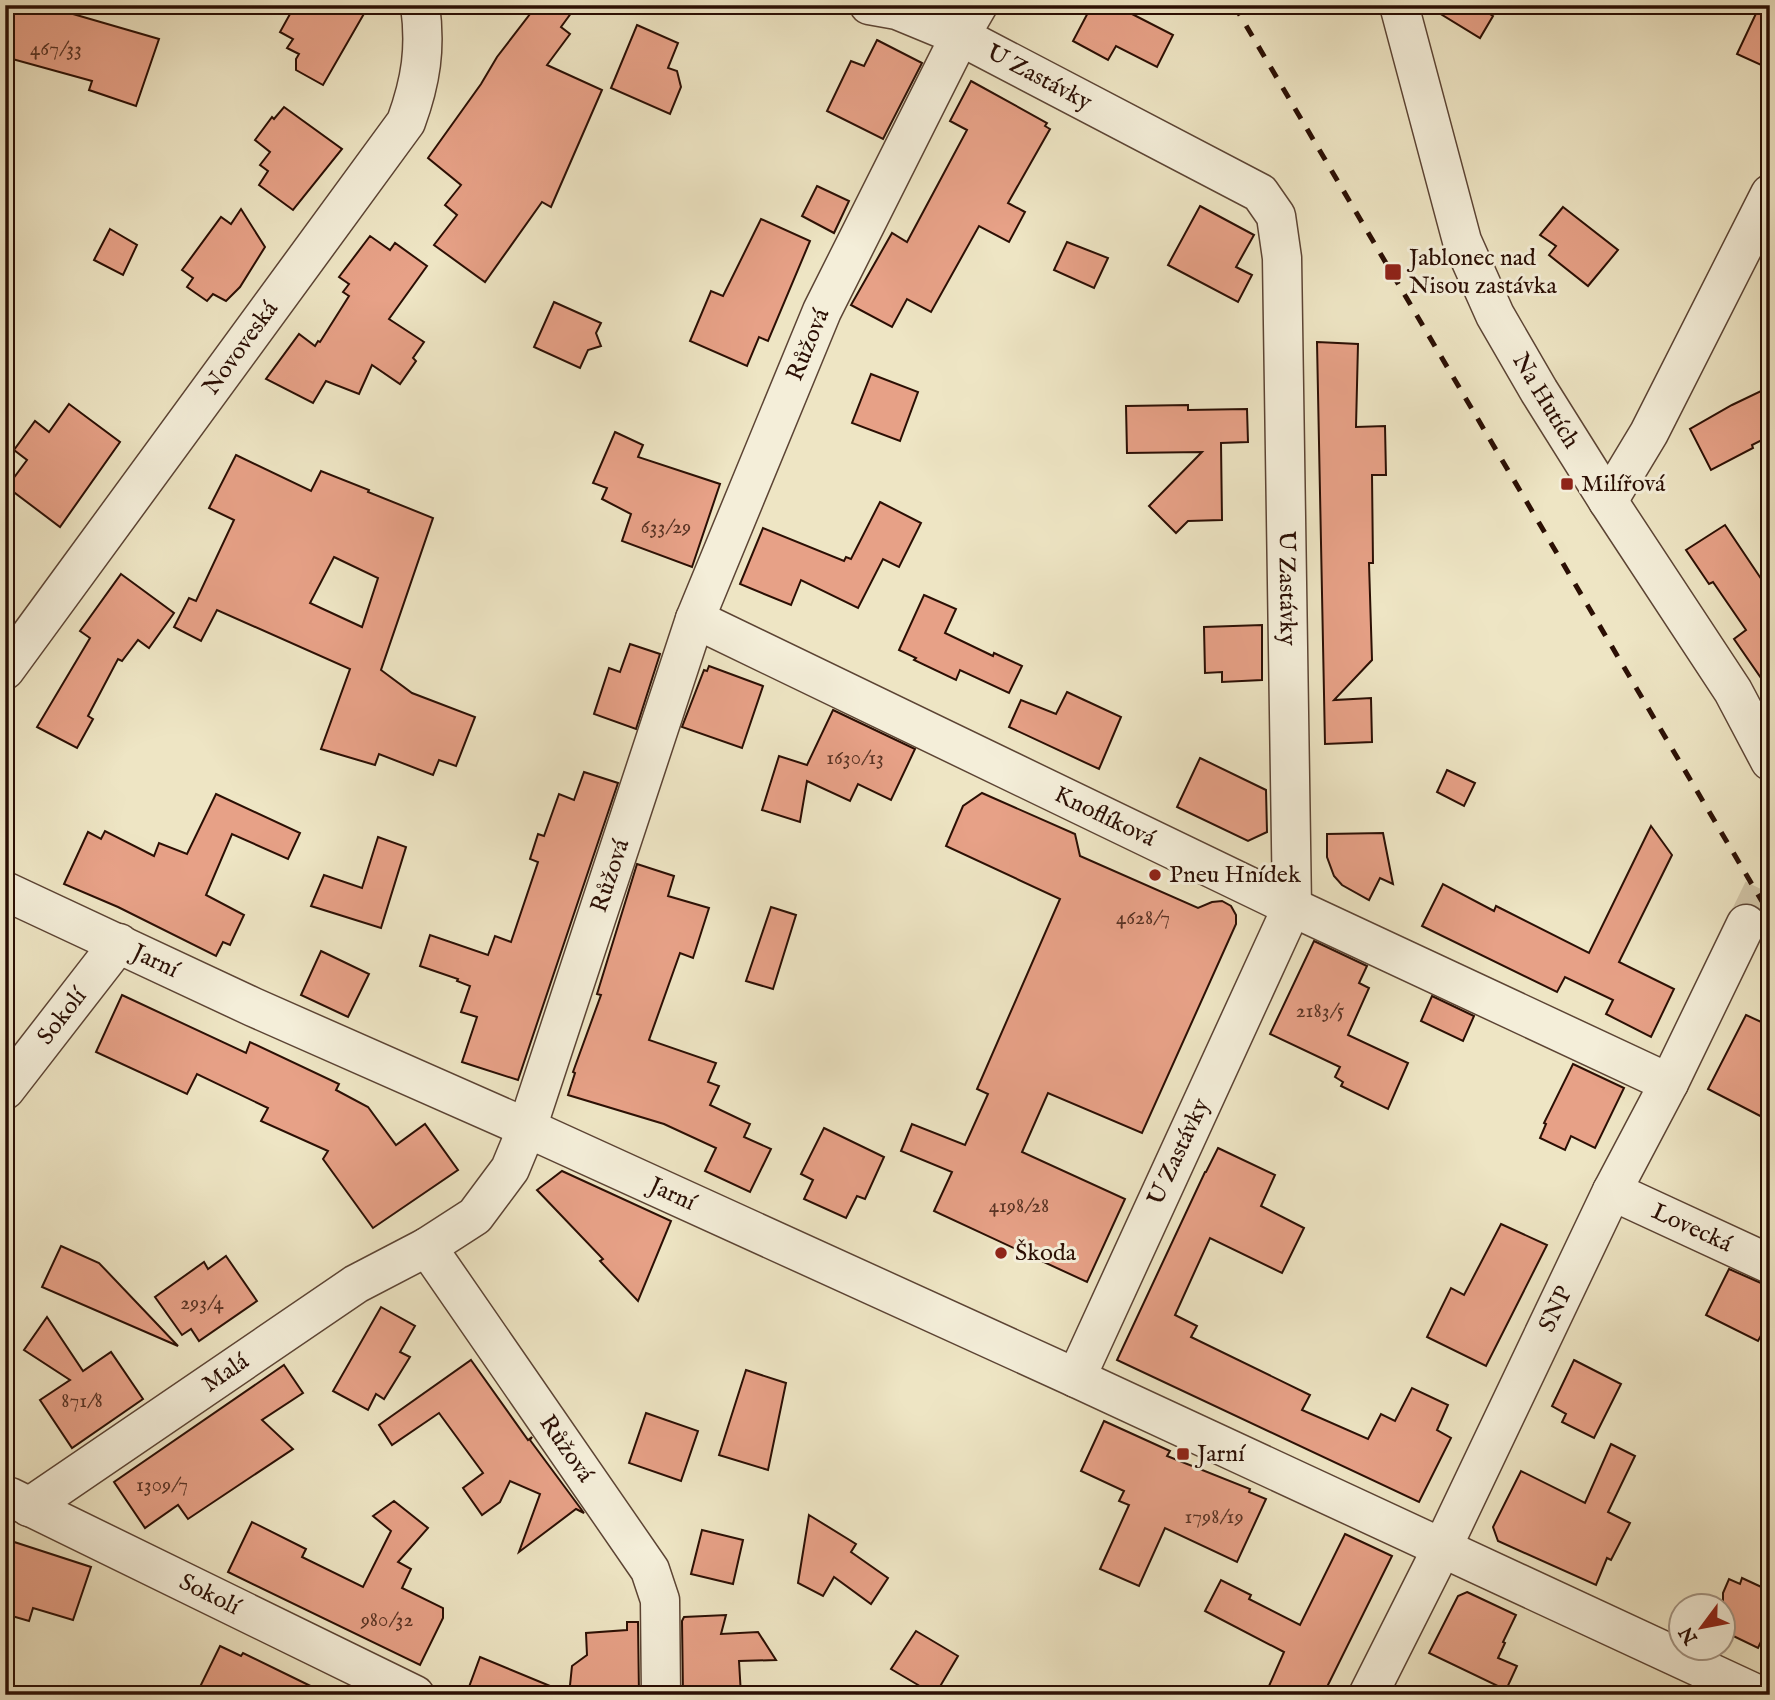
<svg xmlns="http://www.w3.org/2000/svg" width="1775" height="1700" viewBox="0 0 1775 1700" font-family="'IM FELL English',serif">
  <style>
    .building { fill: #e7a187; stroke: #2b0f04; stroke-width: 2; fill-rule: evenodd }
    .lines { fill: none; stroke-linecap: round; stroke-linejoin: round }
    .minor-tunnel { stroke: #d1c5a7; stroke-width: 38; stroke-dasharray: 38 19; stroke-linecap: butt }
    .minor-casing { stroke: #5c4434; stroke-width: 41 }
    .minor { stroke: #f4eed9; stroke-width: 38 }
    .rail { stroke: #2b0f04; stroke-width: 5; stroke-dasharray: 12 12; stroke-linecap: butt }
    .poi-dot { fill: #8f2418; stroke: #f4eed9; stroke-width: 2.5 }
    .labels { text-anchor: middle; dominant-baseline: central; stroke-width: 6; stroke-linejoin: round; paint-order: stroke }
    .number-label { font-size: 21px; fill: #5a3425 }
    .street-label { font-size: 24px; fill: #2b0f04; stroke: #f4eed9 }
    .poi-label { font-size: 24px; fill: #2b0f04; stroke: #f4eed9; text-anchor: start }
  </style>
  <rect width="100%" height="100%" fill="#eee5c4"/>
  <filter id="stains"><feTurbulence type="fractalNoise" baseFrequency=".00286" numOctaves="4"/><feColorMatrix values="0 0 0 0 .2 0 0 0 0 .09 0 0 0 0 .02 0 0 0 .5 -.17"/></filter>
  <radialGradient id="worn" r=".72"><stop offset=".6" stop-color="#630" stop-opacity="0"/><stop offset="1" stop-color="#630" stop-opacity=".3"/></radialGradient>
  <g class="building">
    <path d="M5 5H42L159 39 136 106 89 90 92 81 5 57Z"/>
    <path d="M295 5H369L323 85 296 70V59L299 54 287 48 293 39 280 32Z"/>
    <path d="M537 5H577L561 27 570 34 547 65 602 90 551 207 542 202 485 282 434 245 457 215 445 205 461 185 428 158 481 84 497 57Z"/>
    <path d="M1092 5H1137L1132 14 1173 35 1157 67 1116 46 1108 60 1073 41Z"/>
    <path d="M1426 5H1475L1493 16 1480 38Z"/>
    <path d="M1760 5H1770V69L1737 54Z"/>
    <path d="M637 25 678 43 668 68 677 71 681 87 670 114 611 88Z"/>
    <path d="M877 40 922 63 883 139 827 111 851 61 864 66Z"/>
    <path d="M971 81 1047 123 1045 126 1050 129 1008 203 1025 212 1009 242 979 226 931 312 907 299 892 327 851 305 892 233 907 242 967 130 950 121Z"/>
    <path d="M284 107 342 149 293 210 259 185 268 171 260 165 270 152 255 140 272 117 274 119Z"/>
    <path d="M817 186 849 201 834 233 802 216Z"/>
    <path d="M1200 206 1254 235 1236 267 1252 275 1238 302 1168 265Z"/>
    <path d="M1563 207 1618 250 1588 286 1549 255 1556 246 1540 235Z"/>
    <path d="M241 209 265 247 240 287 226 301 213 294 207 301 187 287 193 278 182 270 221 217 231 224Z"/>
    <path d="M761 219 810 241 768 341 759 337 747 366 690 341 711 291 723 296Z"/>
    <path d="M110 229 137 245 123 275 94 260Z"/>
    <path d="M370 236 390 250 395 243 427 266 389 319 424 342 413 358 416 361 400 384 372 365 359 394 326 381 313 403 266 379 299 334 315 346 318 341 320 342 349 296 343 292 349 284 339 277Z"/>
    <path d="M1067 242 1108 258 1094 288 1054 270Z"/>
    <path d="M554 302 601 323 596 333 601 346 588 350 580 368 534 347Z"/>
    <path d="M1317 342 1358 344 1356 427 1385 426 1386 475H1372L1373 563H1369L1372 660 1334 700 1371 698 1372 742 1325 744Z"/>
    <path d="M871 374 918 392 900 441 852 423Z"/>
    <path d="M1761 391 1770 407V436L1752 445 1753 448 1711 470 1690 429 1732 405Z"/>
    <path d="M69 404 120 442 60 527 7 487 27 460 14 450 35 421 49 432Z"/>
    <path d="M1188 405V410L1247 409 1248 442 1221 443 1222 520 1188 521 1176 533 1149 506 1202 452 1127 453 1126 406Z"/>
    <path d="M615 432 643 445 638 457 720 484 692 567 622 541 631 514 602 499 607 488 593 483Z"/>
    <path d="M236 455 311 491 321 471 369 490 368 492 433 518 381 670 412 693 475 717 456 766 439 760 433 775 379 754 375 765 321 749 350 669 217 610 201 641 174 627 189 598 196 601 234 520 209 508ZM334 557 378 578 362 627 310 603Z"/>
    <path d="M880 502 921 523 899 567 883 559 858 608 801 580 791 605 740 584 763 528 844 561 846 557 851 559Z"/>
    <path d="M1725 525 1770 592V691L1734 639 1746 630 1713 582 1709 584 1686 550Z"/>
    <path d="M121 574 174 613 149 648 138 640 122 661 118 659 88 716 93 719 77 748 37 727 90 638 80 631Z"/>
    <path d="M924 595 956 609 945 633 993 656 994 653 1022 666 1009 693 960 670 956 680 914 660 916 658 899 650Z"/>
    <path d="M1262 625V680L1222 682V672L1205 673 1204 627Z"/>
    <path d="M630 644 660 654 636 729 594 714 609 668 620 672Z"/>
    <path d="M709 666 763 686 742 748 682 727 704 670 707 671Z"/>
    <path d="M1067 692 1121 717 1099 769 1009 727 1021 700 1056 714Z"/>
    <path d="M833 710 915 749 891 800 858 784 850 801 807 781 800 822 762 810 779 756 807 765Z"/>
    <path d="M1200 758 1266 790 1267 832 1248 841 1177 807Z"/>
    <path d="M1447 770 1475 783 1464 806 1437 792Z"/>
    <path d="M584 772 618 783 518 1080 462 1062 477 1017 461 1012 470 986 457 981 458 979 420 966 430 935 488 955 495 936 511 942 538 862 530 859 538 834 544 836 559 794 574 800Z"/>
    <path d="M982 793 1075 834 1080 856 1198 908 1212 902 1222 901 1231 906 1236 915V924L1142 1133 1048 1093 1022 1152 1125 1199 1087 1282 934 1211 952 1172 901 1151 912 1124 965 1145 988 1094 977 1089 1060 899 946 846 963 806Z"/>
    <path d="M216 794 300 833 288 859 232 834 206 895 244 915 230 945 223 942 216 956 118 907 64 884 88 832 101 839 105 831 154 856 159 843 187 854Z"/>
    <path d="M1651 826 1672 855 1619 962 1674 989 1651 1037 1606 1014 1613 1000 1565 977 1557 992 1422 926 1443 884 1494 911 1496 906 1589 953Z"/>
    <path d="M1383 833 1393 884 1380 878 1369 900 1342 885 1334 876 1327 857V834Z"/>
    <path d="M378 837 406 847 381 928 311 906 324 875 362 888Z"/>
    <path d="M637 864 674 876 668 896 709 908 693 958 680 953 649 1040 716 1063 708 1082 719 1086 710 1105 750 1124 744 1137 771 1149 750 1192 705 1171 716 1148 664 1124 568 1095 575 1073 573 1072 601 995 597 994Z"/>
    <path d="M771 907 796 915 773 989 746 981Z"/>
    <path d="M1314 941 1367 966 1359 983 1369 988 1348 1035 1408 1063 1388 1109 1341 1086 1343 1082 1335 1077 1340 1067 1270 1034Z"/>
    <path d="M321 951 369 974 348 1017 301 995Z"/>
    <path d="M122 995 246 1053 250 1042 339 1084 336 1090 368 1107 396 1145 425 1124 458 1170 373 1228 323 1159 328 1151 261 1121 268 1108 197 1074 187 1094 96 1052Z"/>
    <path d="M1432 996 1474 1016 1463 1041 1421 1021Z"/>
    <path d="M1746 1015 1770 1026V1121L1708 1089Z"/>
    <path d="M1573 1064 1624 1088 1595 1148 1571 1136 1565 1150 1540 1138 1546 1124 1544 1123Z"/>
    <path d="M824 1128 884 1157 865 1199 857 1196 846 1218 804 1199 813 1180 801 1174Z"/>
    <path d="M1218 1148 1275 1175 1261 1206 1304 1228 1282 1273 1210 1238 1175 1315 1197 1326 1191 1337 1310 1395 1302 1410 1368 1439 1381 1414 1395 1421 1412 1388 1448 1405 1437 1430 1451 1438 1419 1502 1117 1360 1205 1172H1206Z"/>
    <path d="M562 1171 671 1221 638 1301 600 1261 603 1259 537 1190Z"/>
    <path d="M1501 1224 1547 1245 1486 1366 1427 1337 1451 1288 1464 1295Z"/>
    <path d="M61 1246 99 1263 178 1346 42 1287Z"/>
    <path d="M226 1256 257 1301 199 1341 191 1329 182 1335 155 1297 204 1262 208 1269Z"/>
    <path d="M1729 1269 1770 1287V1319L1758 1341 1706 1315Z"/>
    <path d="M381 1307 415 1326 400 1352 410 1357 384 1399 376 1394 368 1410 333 1391Z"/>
    <path d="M47 1317 83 1371 111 1352 143 1399 72 1448 40 1400 70 1380 24 1350Z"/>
    <path d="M471 1360 528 1440 532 1437 530 1440 584 1513 576 1509 519 1552 540 1494 510 1481 500 1502 482 1515 463 1488 483 1473 439 1413 392 1445 379 1425Z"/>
    <path d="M1574 1360 1621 1384 1594 1438 1562 1422 1566 1414 1552 1406Z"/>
    <path d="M284 1365 303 1393 262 1420 293 1449 188 1519 178 1505 145 1528 114 1482Z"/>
    <path d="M746 1370 786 1383 768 1470 719 1455Z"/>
    <path d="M646 1413 698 1431 681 1481 629 1463Z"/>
    <path d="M1104 1421 1170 1451 1167 1456 1250 1489 1249 1492 1266 1499 1237 1562 1165 1528 1139 1586 1100 1569 1129 1505 1119 1501 1124 1491 1081 1471Z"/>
    <path d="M1611 1444 1635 1456 1608 1512 1630 1523 1611 1560 1607 1558 1596 1585 1498 1541 1493 1527 1521 1471 1585 1503Z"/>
    <path d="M394 1501 428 1528 398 1562 411 1569 402 1588 443 1608V1618L420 1665 228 1572 252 1522 306 1549 302 1557 363 1587 391 1531 373 1516Z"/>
    <path d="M809 1515 856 1544 851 1552 888 1578 871 1604 834 1577 823 1596 798 1583Z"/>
    <path d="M702 1530 743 1540 733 1584 691 1574Z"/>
    <path d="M1345 1534 1392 1556 1323 1695H1265L1284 1652 1205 1611 1221 1580 1251 1595 1249 1599 1300 1625Z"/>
    <path d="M5 1539 91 1567 73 1620 33 1608 29 1621 5 1614Z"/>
    <path d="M1742 1578 1770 1591V1623L1758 1648 1723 1631V1593L1729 1579 1740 1584Z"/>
    <path d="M1467 1592 1516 1615 1503 1642 1505 1643 1498 1658 1517 1666 1506 1690 1429 1653 1458 1596Z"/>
    <path d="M726 1615 721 1634 758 1632 776 1660 739 1661 741 1695H683L682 1621 684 1617Z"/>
    <path d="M627 1622H638L639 1695H569L572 1666 587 1655 586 1633 627 1630Z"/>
    <path d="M916 1631 958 1656 935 1695 891 1669Z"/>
    <path d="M220 1646 241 1656 243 1653 329 1695H196Z"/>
    <path d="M480 1657 567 1693V1695H488L469 1687Z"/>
  </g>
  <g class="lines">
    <path class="minor-tunnel" d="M1746 924 1770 875"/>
    <defs>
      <g id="minor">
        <path id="s1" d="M869 5 897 10 960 36 1260 193 1276 216 1282 258 1292 907 1076 1378"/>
        <path id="s2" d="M1399 5 1462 241 1495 315 1539 391 1608 501 1733 691 1770 761"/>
        <path d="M1608 501 1649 433 1770 194"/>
        <path id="s3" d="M695 619 1292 907 1669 1083"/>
        <path id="s4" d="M5 670 406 122C421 81 426 48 420 5"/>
        <path id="s5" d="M5 891 253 1007 527 1128 1076 1378 1759 1695"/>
        <path id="s6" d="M5 1090 119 943"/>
        <path id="s7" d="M1612 1191 1770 1264"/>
        <path id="s8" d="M10 1497 415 1695"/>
        <path id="s9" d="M29 1507 356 1284 427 1247"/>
        <path id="s10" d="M661 1695 660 1600 650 1570 427 1247 475 1216 510 1169 527 1128 695 619 822 311 960 36 978 5"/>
        <path id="s11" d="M1368 1695 1442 1548 1612 1191 1669 1083 1746 924"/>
      </g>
    </defs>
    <use href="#minor" class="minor-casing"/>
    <use href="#minor" class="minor"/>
    <path class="rail" d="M1234 5 1770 915"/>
  </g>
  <g class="poi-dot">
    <rect x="1384" y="263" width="18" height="18" rx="3.5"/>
    <rect x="1560" y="477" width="14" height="14" rx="3.5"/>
    <circle cx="1155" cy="875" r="7"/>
    <circle cx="1001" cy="1253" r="7"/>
    <rect x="1176" y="1447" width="14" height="14" rx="3.5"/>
  </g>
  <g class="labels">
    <g class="number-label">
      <text x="56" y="49">467/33</text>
      <text x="666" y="527">633/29</text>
      <text x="855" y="758">1630/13</text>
      <text x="1143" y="918">4628/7</text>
      <text x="1320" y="1011">2183/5</text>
      <text x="1019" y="1206">4198/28</text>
      <text x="202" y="1303">293/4</text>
      <text x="82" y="1401">871/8</text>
      <text x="162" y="1485">1309/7</text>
      <text x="1214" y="1517">1798/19</text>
      <text x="387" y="1620">980/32</text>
    </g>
    <g class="street-label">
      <text stroke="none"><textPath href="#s1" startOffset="186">U Zastávky</textPath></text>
      <text stroke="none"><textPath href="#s10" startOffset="1512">Růžová</textPath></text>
      <text stroke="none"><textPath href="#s4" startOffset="399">Novoveská</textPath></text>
      <text stroke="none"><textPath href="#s2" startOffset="425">Na Hutích</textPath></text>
      <text stroke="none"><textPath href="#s1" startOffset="836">U Zastávky</textPath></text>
      <text stroke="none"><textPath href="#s3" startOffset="455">Knoflíková</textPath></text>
      <text stroke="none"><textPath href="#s10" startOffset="945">Růžová</textPath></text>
      <text stroke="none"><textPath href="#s5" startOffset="166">Jarní</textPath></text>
      <text stroke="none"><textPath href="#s6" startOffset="93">Sokolí</textPath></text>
      <text transform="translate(1179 1152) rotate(-65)">U Zastávky</text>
      <text stroke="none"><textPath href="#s5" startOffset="733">Jarní</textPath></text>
      <text stroke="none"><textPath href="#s7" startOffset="88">Lovecká</textPath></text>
      <text stroke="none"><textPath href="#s11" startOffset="429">SNP</textPath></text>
      <text stroke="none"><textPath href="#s9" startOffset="238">Malá</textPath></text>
      <text transform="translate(566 1449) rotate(55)">Růžová</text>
      <text stroke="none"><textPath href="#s8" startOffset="222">Sokolí</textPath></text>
    </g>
    <g class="poi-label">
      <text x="1409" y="258">Jablonec nad<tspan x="1409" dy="28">Nisou zastávka</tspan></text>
      <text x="1581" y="484">Milířová</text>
      <text x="1169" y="875">Pneu Hnídek</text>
      <text x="1015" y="1253">Škoda</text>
      <text x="1197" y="1454">Jarní</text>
    </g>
  </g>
  <rect width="1775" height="1700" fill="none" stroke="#eee5c4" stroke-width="28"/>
  <rect x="7" y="7" width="1761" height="1686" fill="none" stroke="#2b0f04" stroke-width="3.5"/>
  <rect x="14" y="14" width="1747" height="1672" fill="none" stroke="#2b0f04" stroke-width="2"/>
  <g transform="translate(1702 1627) rotate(238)"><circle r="33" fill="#f4eed9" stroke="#a49584" stroke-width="2"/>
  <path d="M0-5L12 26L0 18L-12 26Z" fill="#8f2418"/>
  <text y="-10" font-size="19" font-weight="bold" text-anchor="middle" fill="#2b0f04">N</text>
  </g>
  <rect width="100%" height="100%" filter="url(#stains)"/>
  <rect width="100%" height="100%" fill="url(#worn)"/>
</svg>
